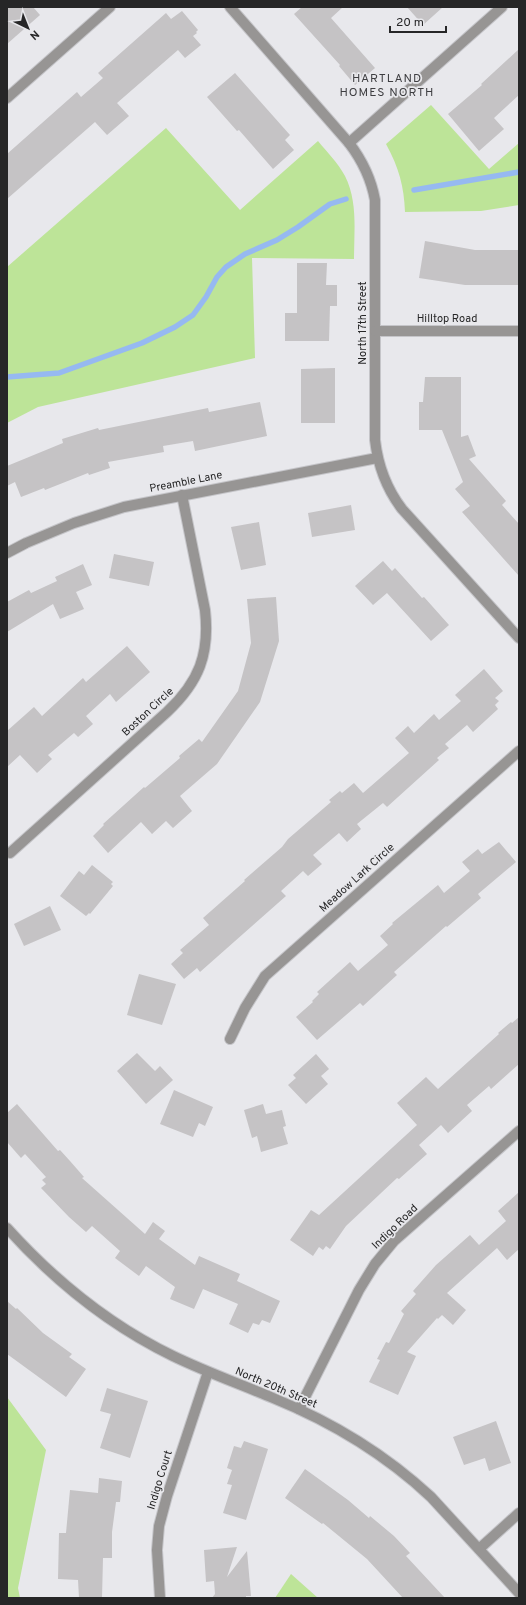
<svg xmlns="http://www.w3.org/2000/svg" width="526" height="1605" viewBox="0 0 526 1605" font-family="Overpass,sans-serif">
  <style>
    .green { fill: #bde498 }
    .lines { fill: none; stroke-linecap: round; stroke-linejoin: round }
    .stream { stroke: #96b9f1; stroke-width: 5.5 }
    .building { fill: #c5c3c5 }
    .minor-casing { stroke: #c5c5c9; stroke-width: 12 }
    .tertiary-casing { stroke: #c5c5c9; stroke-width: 12 }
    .minor { stroke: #979594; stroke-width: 10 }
    .tertiary { stroke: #979594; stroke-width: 10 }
    .labels { text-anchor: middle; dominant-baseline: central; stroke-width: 3.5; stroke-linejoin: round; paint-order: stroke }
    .street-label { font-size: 11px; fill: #262627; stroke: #e8e8ec }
    .neighbourhood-label { font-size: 12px; letter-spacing: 1px; fill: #3e3e41; stroke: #e8e8ec }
  </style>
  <rect width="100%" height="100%" fill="#e8e8ec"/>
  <g class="green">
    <path d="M431 105 489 169 519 143V205L481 211 405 212C404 186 399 168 386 144Z"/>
    <path d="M166 128 240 210 318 141C327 152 338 163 345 176 358 202 354 231 354 259L252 258 255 358 38 407 7 423V267Z"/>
    <path d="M7 1397 46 1450 18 1588 20 1598H7Z"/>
    <path d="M291 1574 318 1598H275Z"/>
  </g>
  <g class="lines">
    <g class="stream">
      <path d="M414 190 519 172"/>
      <path d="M7 377 59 373 142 343 175 327 193 315 206 297 217 277 226 267 245 254 277 240 298 227 330 204 346 199"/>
    </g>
  </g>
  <g class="building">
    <path d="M7 7H33L40 15 7 44Z"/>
    <path d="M302 7H343L331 18 375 68 355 85 339 66 340 65 294 14Z"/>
    <path d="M407 7H443L423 25Z"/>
    <path d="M182 11 198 30 196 32 197 33 193 36 201 45 185 58 178 50 117 103 129 116 107 135 95 122 7 199V154L77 92 81 97 103 78 98 73 166 13 171 19Z"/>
    <path d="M519 49V95L494 118 504 129 479 151 448 114 482 85 481 84Z"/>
    <path d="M235 73 290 135 285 140 294 150 273 169 239 130 237 131 207 97Z"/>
    <path d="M425 241 475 250H519V285H465L419 278Z"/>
    <path d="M297 263H327L326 285H337V306H330L329 341H285V313H297Z"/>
    <path d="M335 368V423H301V369Z"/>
    <path d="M425 377H461V437L468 435 476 456 469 459 506 501 502 505 519 524V576L462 512 470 506 455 489 463 482 442 430H419V402H423Z"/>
    <path d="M260 402 267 436 195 451 193 441 163 446 164 452 108 462 110 468 89 475 88 473 45 490 44 488 21 497 15 482 7 486V466L63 443 62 439 98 428 99 430 208 408 209 412Z"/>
    <path d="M351 505 355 530 312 537 308 513Z"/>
    <path d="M259 522 266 565 241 570 231 527Z"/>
    <path d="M114 554 154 562 149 586 109 578Z"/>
    <path d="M383 561 392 571 395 568 422 598 424 597 449 625 431 641 387 593 373 605 355 586Z"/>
    <path d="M83 564 92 585 76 592 84 609 60 619 53 604 7 632V602L29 590 31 593 57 581 55 577Z"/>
    <path d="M276 597 279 641 260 702 217 764 180 796 192 811 173 828 166 821 152 834 141 822 108 853 93 836 104 825 103 824 144 787 145 788 180 758 179 756 199 739 202 742 238 691 251 643 247 599Z"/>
    <path d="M127 646 150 672 116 702 110 694 86 716 93 724 78 737 74 733 48 755 52 759 37 773 20 755 7 767V731L34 707 42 716 83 678 86 682Z"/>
    <path d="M484 669 503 691 495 698 499 701 495 705 498 709 473 732 467 725 445 744 449 748 437 758 439 760 387 807 383 803 357 824 361 829 347 842 339 833 313 855 322 864 308 876 303 871 281 891 286 896 200 972 197 968 184 979 171 964 183 953 180 950 209 925 203 918 245 881 244 880 282 847 288 839 331 802 329 800 340 791 342 793 354 783 363 793 409 753 395 738 408 726 414 733 434 714 439 720 461 701 455 695Z"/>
    <path d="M499 842 516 862 478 894 481 898 447 927 446 926 394 972 397 975 363 1006 360 1003 317 1040 296 1017 313 1002 312 1001 319 994 317 992 350 962 358 971 388 945 380 936 393 924 392 923 438 885 444 893 470 871 462 862 478 849 482 854Z"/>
    <path d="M92 865 113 882 111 884 113 886 90 914 89 913 86 916 60 896 79 871 84 875Z"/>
    <path d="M50 906 61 930 24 946 14 924Z"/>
    <path d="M139 974 176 984 162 1025 127 1015Z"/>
    <path d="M519 1017V1064L491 1089 489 1086 467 1105 472 1111 448 1133 441 1125 419 1145 427 1154 399 1179 397 1178 346 1226 330 1249 326 1246 323 1250 319 1247 313 1256 290 1240 311 1210 319 1215 417 1125 397 1103 426 1077 438 1089 499 1034 498 1033 511 1022 512 1023Z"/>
    <path d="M137 1053 155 1071 160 1066 173 1080 146 1104 117 1071Z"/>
    <path d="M316 1054 329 1069 321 1076 328 1084 306 1104 288 1085 296 1078 293 1075Z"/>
    <path d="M174 1090 213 1107 205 1126 199 1123 193 1137 160 1124Z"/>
    <path d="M17 1104 58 1151 60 1150 70 1161 84 1177 82 1178 145 1234 153 1222 165 1231 159 1239 195 1265 199 1256 240 1274 237 1281 280 1301 270 1323 262 1320 259 1325 253 1323 248 1333 229 1324 238 1304 203 1289 194 1309 170 1299 175 1287 146 1266 139 1276 115 1258 120 1251 92 1226 86 1232 69 1217 41 1188 46 1184 42 1180 46 1177 25 1154 21 1158 7 1142V1113Z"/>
    <path d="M263 1104 266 1114 282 1110 286 1126 283 1127 288 1144 261 1152 257 1136 252 1138 244 1110Z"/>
    <path d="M519 1192V1249L507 1260 497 1248 447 1293 466 1310 453 1325 442 1315 438 1319 437 1318 407 1352 416 1356 398 1395 369 1382 380 1360 377 1359 386 1342 389 1343 404 1314 401 1311 416 1294 413 1291 436 1265 470 1235 479 1245 506 1221 498 1211Z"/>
    <path d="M7 1301 16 1309 17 1308 43 1333 72 1354 69 1357 86 1369 66 1397 7 1354Z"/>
    <path d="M107 1388 148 1401 130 1458 100 1448 111 1414 100 1411Z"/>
    <path d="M496 1421 511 1463 489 1471 485 1458 464 1465 453 1437Z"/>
    <path d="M244 1441 268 1449 246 1520 223 1513 232 1485 227 1484 232 1470 227 1468 234 1446 241 1448Z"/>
    <path d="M305 1469 348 1500 369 1518 370 1516 394 1536 410 1553 406 1556 445 1598H403L367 1559 323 1523 322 1524 285 1498Z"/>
    <path d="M99 1478 122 1481 120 1502H116L112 1532V1558H103L102 1598H79L78 1580 58 1579 59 1533H66L70 1490 98 1493Z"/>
    <path d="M237 1547 227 1577 247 1551 251 1596H246V1598H212L215 1594 214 1581 206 1582 204 1550Z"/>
  </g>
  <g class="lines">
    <defs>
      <g id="minor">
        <path d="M230 7 349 143C362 160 371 178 375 200V440C378 466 386 488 402 509L519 638"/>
        <path d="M7 98 110 7"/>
        <path d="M349 143 502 7"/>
        <path d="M375 331H519"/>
        <path d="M7 553 26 543 74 523 124 507 377 458"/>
        <path d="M10 853 167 712C199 682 210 654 205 610L182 495"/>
        <path d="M230 1039 245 1008 265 976 519 751"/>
        <path d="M299 1409 359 1290 375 1264 394 1241 519 1131"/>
        <path d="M479 1549 519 1513"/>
        <path d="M160 1598 157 1550 159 1526 167 1496 208 1372"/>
      </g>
      <path id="tertiary" d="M7 1228C54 1280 109 1325 173 1356 206 1372 240 1384 273 1398 332 1422 385 1454 431 1497L519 1593"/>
    </defs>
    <use href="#minor" class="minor-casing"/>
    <use href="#tertiary" class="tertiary-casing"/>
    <use href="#minor" class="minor"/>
    <use href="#tertiary" class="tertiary"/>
  </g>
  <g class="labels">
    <g class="street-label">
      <text x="447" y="319">Hilltop Road</text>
      <text transform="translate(363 323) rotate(-90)">North 17th Street</text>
      <text transform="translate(186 482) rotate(-11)">Preamble Lane</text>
      <text transform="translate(148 712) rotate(-43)">Boston Circle</text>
      <text transform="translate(357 878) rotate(-42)">Meadow Lark Circle</text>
      <text transform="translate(395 1227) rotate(-44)">Indigo Road</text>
      <text transform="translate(276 1388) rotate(23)">North 20th Street</text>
      <text transform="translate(160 1480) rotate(-73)">Indigo Court</text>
    </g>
    <g class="neighbourhood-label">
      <text x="387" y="79">HARTLAND<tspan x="387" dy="14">HOMES NORTH</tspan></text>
    </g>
  </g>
  <rect width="526" height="1605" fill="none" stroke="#262627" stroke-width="16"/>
  <g transform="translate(28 28) rotate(137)" stroke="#e8e8ec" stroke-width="3" paint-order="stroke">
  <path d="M0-3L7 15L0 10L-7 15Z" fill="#262627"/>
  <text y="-6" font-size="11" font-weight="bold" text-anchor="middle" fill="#262627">N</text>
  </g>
  <path d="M390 26v6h56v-6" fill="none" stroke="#262627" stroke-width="2"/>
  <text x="396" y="26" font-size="12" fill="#262627" stroke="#e8e8ec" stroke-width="3" paint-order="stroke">20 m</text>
</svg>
